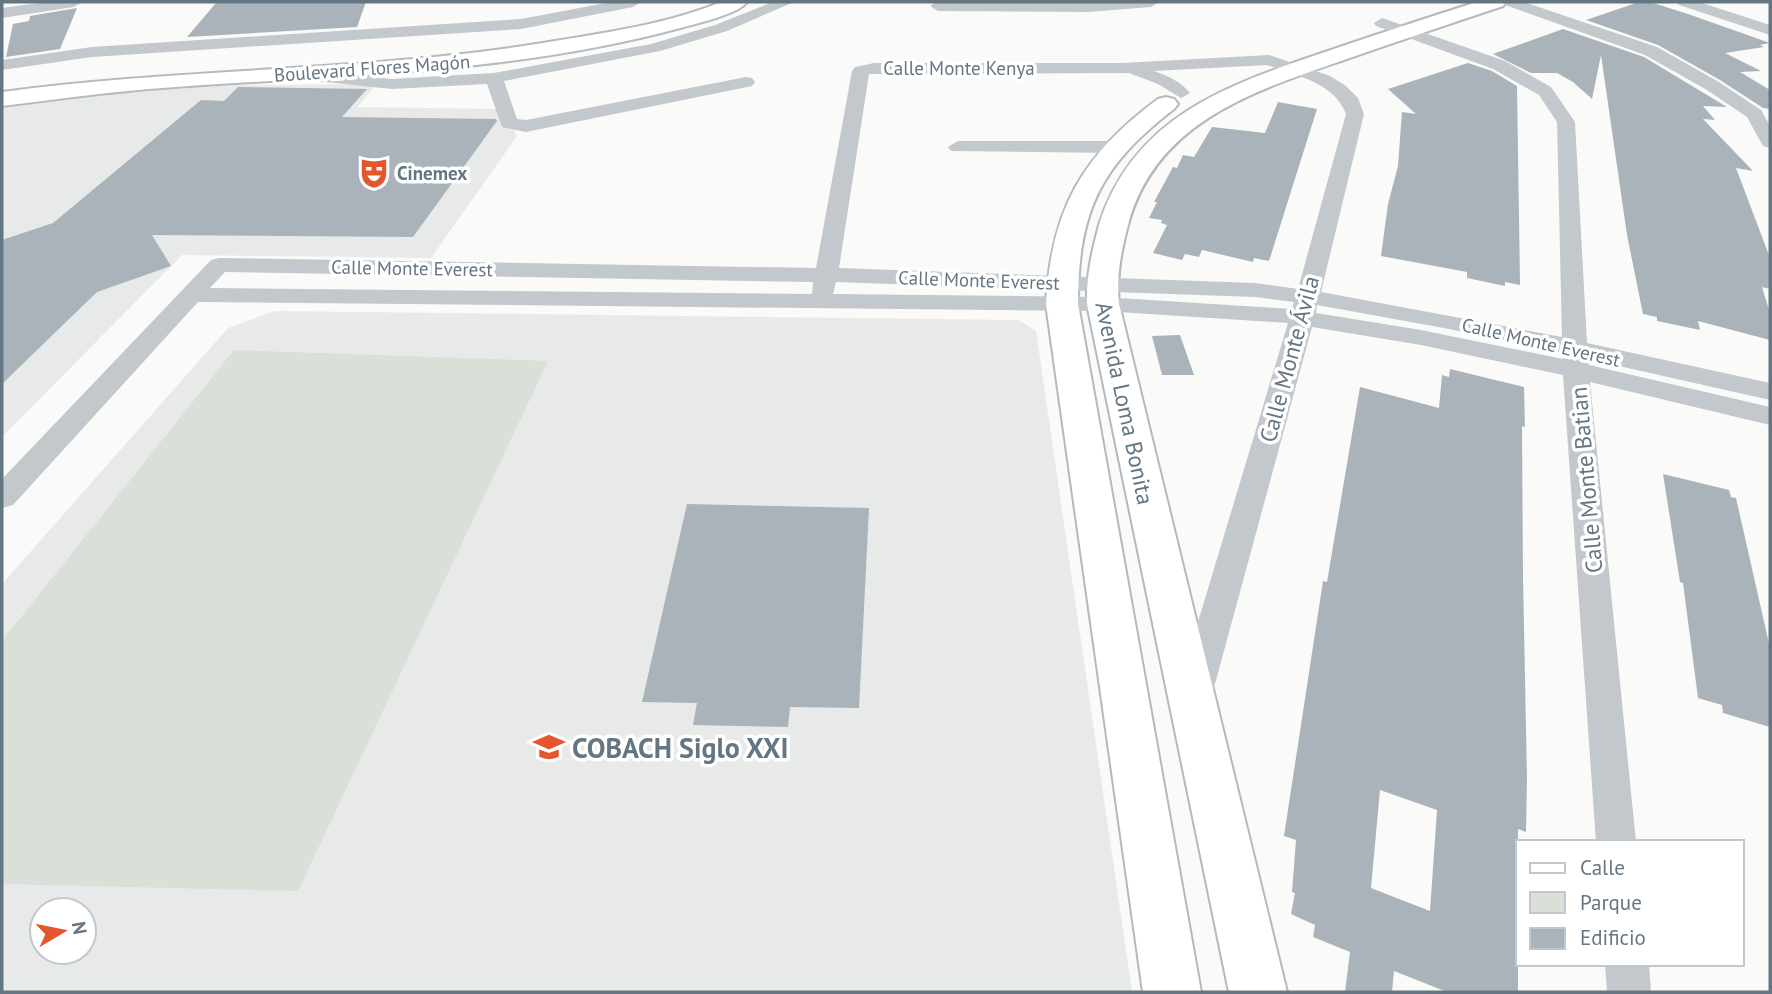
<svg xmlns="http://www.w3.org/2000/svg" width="1772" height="994" viewBox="0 0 1772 994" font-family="'PT Sans',sans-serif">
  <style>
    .built { fill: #e8e9e9; fill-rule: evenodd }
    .green { fill: #dadfd7 }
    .building { fill: #aab3b9; fill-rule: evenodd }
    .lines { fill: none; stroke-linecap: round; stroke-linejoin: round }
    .secondary-casing { stroke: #b3babf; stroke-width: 4 }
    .primary-casing { stroke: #b5babe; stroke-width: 4 }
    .minor { fill: #c3c8cc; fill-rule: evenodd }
    .secondary { fill: #fff; fill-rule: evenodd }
    .primary { fill: #fff; fill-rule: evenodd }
    .labels { text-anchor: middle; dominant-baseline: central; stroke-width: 7; stroke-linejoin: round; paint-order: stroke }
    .far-street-label { font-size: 19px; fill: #657683; stroke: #fff }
    .far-poi-label { font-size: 19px; font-weight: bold; fill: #657683; stroke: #fff; text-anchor: start }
    .street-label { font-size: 23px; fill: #657683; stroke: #fff }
    .near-poi-label { font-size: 28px; font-weight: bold; fill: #657683; stroke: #fff; text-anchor: start }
  </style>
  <rect width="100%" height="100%" fill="#fafaf8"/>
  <g class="built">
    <path d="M377 84 357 107 504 109 517 136 431 258 182 255 2 437V107L109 93 237 85Z"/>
    <path d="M275 311 1019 320 1036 331 1132 992H2V584L228 328ZM42 910H84V952H42Z"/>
  </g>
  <path class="green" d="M234 350 548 361 298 891 2 884V641Z"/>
  <g class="building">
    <path d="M366 2 357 27 187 37 216 3Z"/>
    <path d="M1639 2H1650L1688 14 1770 43 1760 45 1764 47 1725 53 1761 71 1740 72 1770 90V109L1763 108 1720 80 1658 45 1586 20Z"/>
    <path d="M77 8 60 49 6 57 13 24 29 21 30 16Z"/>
    <path d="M1563 29 1644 57 1727 107 1703 106 1715 120 1703 119 1753 171 1736 168 1770 258V289L1762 287 1770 313V340L1698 321 1700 330 1657 321V317L1643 314 1627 235 1601 55 1592 99 1573 82 1557 73H1531L1493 54Z"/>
    <path d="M1468 63 1492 71 1517 86 1520 285 1505 282V286L1467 278V272L1381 256 1388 204 1398 166 1402 112 1416 114 1388 89Z"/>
    <path d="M238 87 367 89 342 117 496 119 497 121 413 237 152 235 171 266 97 292 2 384V240L53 223 201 100 224 101Z"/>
    <path d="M1278 102 1317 109 1269 261 1254 258 1253 262 1202 250 1199 257 1185 254 1182 260 1153 253 1167 225 1161 223 1162 220 1149 218 1157 202H1154L1173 167 1177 168 1183 155 1194 157 1212 127 1265 133Z"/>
    <path d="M1180 335 1194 375H1162L1152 336Z"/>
    <path d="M1450 369 1524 387 1525 427 1522 426 1523 577 1527 779 1526 832 1518 829V992H1447L1394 971 1392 992H1345L1350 952 1313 937 1315 925 1291 914 1295 893 1292 892 1296 840 1284 836 1323 581 1327 582 1360 387 1439 408 1442 375 1449 377ZM1380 790 1437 810 1430 911 1371 888Z"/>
    <path d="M1663 474 1729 490 1731 497 1736 498 1770 648V727L1723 713 1722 705 1698 698 1683 583 1680 582Z"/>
    <path d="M687 504 869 508 859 708 790 707 788 727 693 725 697 703 642 702Z"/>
  </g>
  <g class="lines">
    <defs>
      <g id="secondary">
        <path d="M1477 2H1506L1503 6C1449 24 1395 42 1341 61 1251 92 1155 123 1128 225 1121 251 1116 277 1119 304L1287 992H1229L1087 304C1086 277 1092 251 1099 225 1133 117 1227 85 1325 52 1375 35 1426 18 1477 2Z"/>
        <path d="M1166 97 1174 99 1178 104 1174 109C1100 166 1078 211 1078 304L1201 992H1143L1046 304C1051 210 1082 155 1158 99Z"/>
      </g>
      <path id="primary" d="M721 2H747C738 14 699 23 684 27 509 75 328 75 149 89 100 93 51 100 2 106V92C187 67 376 72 561 40 615 31 670 23 721 2Z"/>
    </defs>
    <use href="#secondary" class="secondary-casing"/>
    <use href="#primary" class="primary-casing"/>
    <g class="minor">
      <path d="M46 2H82L74 7 2 18V8Z"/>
      <path d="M611 2H641L633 7 521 29 92 57 2 70V60L92 47 521 19Z"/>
      <path d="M773 2H794L727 31 660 51 504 81 517 119 526 120 746 77 752 78 755 82 752 86 526 132 502 127 487 84 392 89 296 79 287 74 296 69 392 79 494 73 651 44 715 25Z"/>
      <path d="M937 2H1159L1151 7 1088 12 938 11 930 6Z"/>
      <path d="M1502 2H1524L1657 47 1719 82 1761 110 1770 126V148L1763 146 1747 117 1707 90 1645 55 1505 5Z"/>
      <path d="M1676 2H1699L1770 25V35L1679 5Z"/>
      <path d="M1382 18 1505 61 1551 87 1575 122 1587 343 1770 383V400L1588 359 1589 365 1770 407V425L1590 382 1636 842H1596L1563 375 1421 345 1312 327 1212 695 1207 706 1194 710 1181 706 1176 695 1288 323 1103 311 198 302 13 505 2 508V479L211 260 219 258 816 268 852 71 855 67 874 63H1123L1269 55 1330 76 1346 86 1358 98 1364 114 1321 292 1562 337 1557 122 1539 95 1493 69 1376 26 1374 23ZM1267 65C1296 76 1334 82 1346 114L1298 289 1255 283 839 268 869 74 1129 73 1158 84 1181 98 1190 93C1180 81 1168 76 1154 71ZM225 272 813 282 812 294 210 288ZM836 282 1255 297 1294 302 1292 309 1103 297 833 294ZM1317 305 1449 329 1563 353V359L1421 330 1316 313Z"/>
      <path d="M958 141H1115L1125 147 1115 153 951 151 948 147Z"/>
      <path d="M1605 964H1649L1651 992H1607Z"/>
    </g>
    <use href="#secondary" class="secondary"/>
    <use href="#primary" class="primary"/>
  </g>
  <defs>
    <symbol id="theatre-bare" viewBox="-9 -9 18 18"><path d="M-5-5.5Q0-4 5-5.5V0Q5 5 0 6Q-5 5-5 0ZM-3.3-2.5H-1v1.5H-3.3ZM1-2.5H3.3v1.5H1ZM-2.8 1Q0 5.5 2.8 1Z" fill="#e4572e" stroke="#fff" stroke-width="2.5" paint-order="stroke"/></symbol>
    <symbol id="school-bare" viewBox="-9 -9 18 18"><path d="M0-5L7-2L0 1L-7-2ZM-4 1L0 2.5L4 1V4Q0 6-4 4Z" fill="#e4572e" stroke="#fff" stroke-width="2.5" paint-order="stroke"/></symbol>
  </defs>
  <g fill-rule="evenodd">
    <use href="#theatre-bare" x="352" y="151" width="44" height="44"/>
    <use href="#school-bare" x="527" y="725" width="44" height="44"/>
  </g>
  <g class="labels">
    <g class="far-street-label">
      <text transform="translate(372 68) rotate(-4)">Boulevard Flores Magón</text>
      <text x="959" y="68">Calle Monte Kenya</text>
      <text transform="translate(412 268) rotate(1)">Calle Monte Everest</text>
      <text transform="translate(979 280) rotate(2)">Calle Monte Everest</text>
      <text transform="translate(1541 342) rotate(13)">Calle Monte Everest</text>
    </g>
    <g class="far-poi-label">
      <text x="397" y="173">Cinemex</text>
    </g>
    <g class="street-label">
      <text transform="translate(1289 359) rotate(-75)">Calle Monte Ávila</text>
      <text transform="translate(1125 403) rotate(78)">Avenida Loma Bonita</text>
      <text transform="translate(1586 480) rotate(-95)">Calle Monte Batian</text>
    </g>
    <g class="near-poi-label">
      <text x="572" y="747">COBACH Siglo XXI</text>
    </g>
  </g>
  <rect width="1772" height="994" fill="none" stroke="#657683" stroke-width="7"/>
  <rect x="1516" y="840" width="228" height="126" fill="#ffffff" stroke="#c1c8cd" stroke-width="2"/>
  <rect x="1530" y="863" width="35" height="10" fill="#ffffff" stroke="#c1c8cd" stroke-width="2"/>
  <text x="1580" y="875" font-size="21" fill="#657683">Calle</text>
  <rect x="1530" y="892" width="35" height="21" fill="#dadfd7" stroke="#c1c8cd" stroke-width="2"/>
  <text x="1580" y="910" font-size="21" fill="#657683">Parque</text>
  <rect x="1530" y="928" width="35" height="21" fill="#aab3b9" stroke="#c1c8cd" stroke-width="2"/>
  <text x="1580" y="945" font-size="21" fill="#657683">Edificio</text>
  <g transform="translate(63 931) rotate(80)"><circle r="33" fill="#ffffff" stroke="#c1c8cd" stroke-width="2"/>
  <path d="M0-5L12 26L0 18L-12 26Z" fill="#e4572e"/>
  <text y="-10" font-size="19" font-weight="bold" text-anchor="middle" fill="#657683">N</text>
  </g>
</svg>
